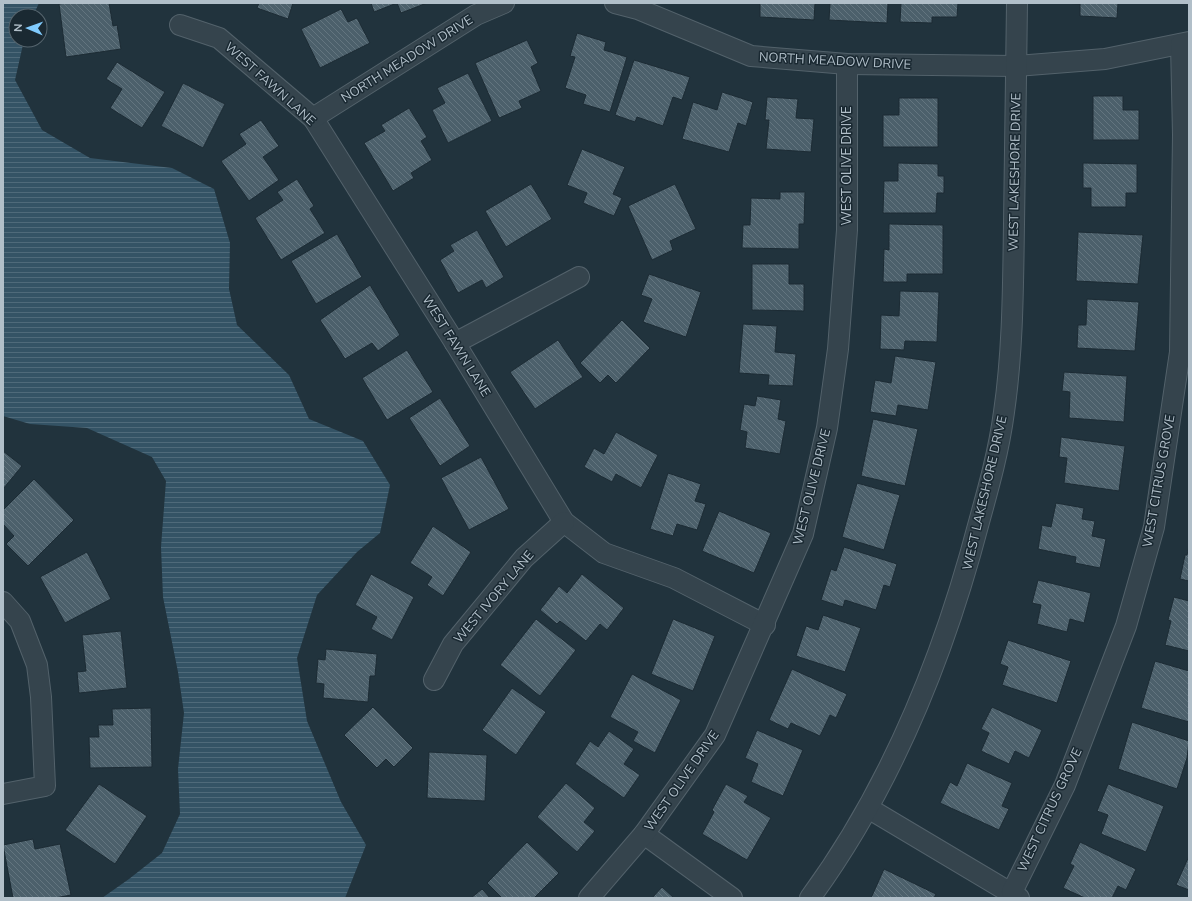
<svg xmlns="http://www.w3.org/2000/svg" width="1192" height="901" viewBox="0 0 1192 901" font-family="'Nunito Sans',sans-serif">
  <style>
    .water { fill: url(#water-rules) }
    .building { fill: url(#building-back-hatch); stroke: #1c2b34 }
    .lines { fill: none; stroke-linecap: round; stroke-linejoin: round }
    .minor-casing { stroke: #53626b; stroke-width: 22 }
    .minor { stroke: #35444d; stroke-width: 20 }
    .labels { text-anchor: middle; dominant-baseline: central; stroke-width: 3; stroke-linejoin: round; paint-order: stroke }
    .street-label { font-size: 13px; fill: #b1bfc9; stroke: #1a2932 }
  </style>
  <defs>
    <pattern id="water-rules" width="6" height="5" patternUnits="userSpaceOnUse"><rect width="6" height="5" fill="#345365"/><path d="M0 2.5h6" fill="none" stroke="#4f6a7a"/></pattern>
    <pattern id="building-back-hatch" width="6" height="6" patternUnits="userSpaceOnUse"><rect width="6" height="6" fill="#4c606b"/><path d="M-1 5l2 2M0 0l6 6M5-1l2 2" fill="none" stroke="#63757f"/></pattern>
  </defs>
  <rect width="100%" height="100%" fill="#21333d"/>
  <path class="water" d="M3 3H39L33 16H16V40H24L15 80 42 130 90 158 172 168 214 189 230 243 229 289 237 325 289 375 309 419 363 441 390 485 380 533 357 552 317 595 297 658 307 721 341 802 366 845 345 898H102L129 879 162 853 180 814 178 769 184 713 178 672 163 597 161 547 166 481 152 457 87 428 30 424 3 416Z"/>
  <g class="building">
    <path d="M65 3H109L113 26 117 25 121 49 66 57 59 4Z"/>
    <path d="M259 3H293L288 19 257 8Z"/>
    <path d="M371 3H427L401 13 397 3 374 12Z"/>
    <path d="M760 3H815L814 20 760 17Z"/>
    <path d="M830 3H888L887 23 829 20Z"/>
    <path d="M901 3H958L957 17H932V23L900 22Z"/>
    <path d="M1063 3H1118L1117 18 1080 16V4Z"/>
    <path d="M341 9 348 22 357 18 370 43 320 68 301 29Z"/>
    <path d="M577 33 606 42 604 50 627 57 610 112 583 104 586 95 565 88 575 57 570 56Z"/>
    <path d="M527 40 538 63 531 67 541 91 519 101 522 108 499 118 475 63Z"/>
    <path d="M634 60 690 77 682 100 673 97 663 126 637 117 635 122 615 115Z"/>
    <path d="M117 62 165 92 142 128 110 108 122 89 106 79Z"/>
    <path d="M468 73 492 121 448 143 432 110 445 103 437 88Z"/>
    <path d="M183 83 225 104 203 148 161 126Z"/>
    <path d="M722 92 753 102 746 126 738 123 729 152 682 139 693 102 717 110Z"/>
    <path d="M1093 96H1123V110H1139V140H1093Z"/>
    <path d="M767 97 798 99 796 118 814 119 811 152 766 149 769 120H765Z"/>
    <path d="M899 98H938V147H883V115H899Z"/>
    <path d="M409 108 427 137 421 141 432 160 411 173 414 178 393 191 364 143 385 131 381 125Z"/>
    <path d="M261 120 279 146 263 157 279 180 249 201 221 161 246 144 239 134Z"/>
    <path d="M582 149 625 167 613 194 622 198 614 216 583 203 587 193 567 185Z"/>
    <path d="M898 163 938 164V176H944V193H937L936 213H883L884 181H898Z"/>
    <path d="M1083 163 1137 164V193H1126V207H1091V188H1083Z"/>
    <path d="M297 179 314 206 310 209 325 233 281 260 255 218 283 200 277 192Z"/>
    <path d="M531 184 552 219 506 247 485 211Z"/>
    <path d="M675 184 696 229 670 241 673 250 652 260 628 206Z"/>
    <path d="M780 192H805L804 224H799V249L742 248 743 225H750L751 198 780 199Z"/>
    <path d="M889 224 943 225V274H907V282H883L884 249 889 250Z"/>
    <path d="M477 230 504 277 486 288 482 280 458 293 440 260 454 251 450 245Z"/>
    <path d="M1078 232 1143 235 1138 284 1076 281Z"/>
    <path d="M337 234 362 277 316 304 291 261Z"/>
    <path d="M752 264H789V284H804V311L752 310Z"/>
    <path d="M649 274 701 292 686 337 643 322 652 299 641 295Z"/>
    <path d="M370 285 400 335 378 351 372 343 345 359 320 320Z"/>
    <path d="M900 291 939 292 937 342 905 341 904 350 880 349 881 315 899 316Z"/>
    <path d="M1087 299 1139 302 1135 351 1077 348 1078 325H1086Z"/>
    <path d="M622 320 650 348 616 383 608 375 600 383 580 363Z"/>
    <path d="M743 324 777 326 775 352 796 354 793 386 768 385 769 375 739 373Z"/>
    <path d="M558 340 583 377 535 409 510 372Z"/>
    <path d="M407 350 433 392 387 420 362 378Z"/>
    <path d="M895 356 936 362 928 410 898 405 896 416 870 412 875 380 891 383Z"/>
    <path d="M1064 372 1127 376 1124 422 1069 418 1070 392 1062 391Z"/>
    <path d="M757 396 781 400 778 419 786 421 780 454 745 448 747 432 740 430 744 404 755 406Z"/>
    <path d="M440 398 470 446 440 466 409 418Z"/>
    <path d="M873 419 918 429 905 486 861 476Z"/>
    <path d="M616 432 658 455 641 488 616 474 612 482 584 467 594 448 604 454Z"/>
    <path d="M1061 437 1125 446 1119 491 1064 483 1067 458 1059 457Z"/>
    <path d="M3 451 22 466 3 489Z"/>
    <path d="M481 457 509 509 469 530 441 478Z"/>
    <path d="M668 473 701 484 695 501 706 504 697 530 677 524 673 536 650 529Z"/>
    <path d="M34 479 74 520 28 566 6 544 14 536 3 524V510Z"/>
    <path d="M857 483 900 495 884 550 842 537Z"/>
    <path d="M1056 503 1084 508 1082 519 1095 521 1092 536 1106 539 1100 568 1075 563 1076 557 1038 549 1042 525 1051 527Z"/>
    <path d="M719 511 771 533 754 573 702 551Z"/>
    <path d="M433 526 471 552 443 596 427 585 432 577 410 563Z"/>
    <path d="M1189 546V581L1180 579 1185 555H1187Z"/>
    <path d="M844 547 897 564 890 587 884 585 876 610 845 600 843 607 821 600 831 569 836 571Z"/>
    <path d="M87 552 111 599 65 623 40 577Z"/>
    <path d="M371 574 414 597 392 640 371 629 377 617 355 605Z"/>
    <path d="M582 574 624 608 607 630 600 624 586 641 560 621 557 624 540 610 559 586 567 593Z"/>
    <path d="M1038 580 1091 593 1084 623 1070 619 1067 632 1037 624 1041 605 1032 603Z"/>
    <path d="M1174 597 1189 601V651L1165 645 1171 621 1168 620Z"/>
    <path d="M823 615 861 628 845 672 796 656 806 626 818 630Z"/>
    <path d="M536 619 576 650 540 696 500 665Z"/>
    <path d="M673 619 715 636 693 691 651 674Z"/>
    <path d="M121 631 127 688 79 693 77 672 86 671 82 635Z"/>
    <path d="M1008 640 1071 661 1057 703 1002 685 1008 667 1000 664Z"/>
    <path d="M326 649 377 654 375 676H370L368 702 323 698 324 684 316 683 318 659 325 660Z"/>
    <path d="M1155 661 1189 671V722L1141 708Z"/>
    <path d="M792 669 847 694 836 718 830 715 820 736 791 723 788 729 769 720Z"/>
    <path d="M632 674 681 700 655 753 633 741 638 732 610 717Z"/>
    <path d="M512 688 546 712 516 755 482 730Z"/>
    <path d="M373 707 413 748 394 767 386 759 377 768 344 735Z"/>
    <path d="M992 707 1042 730 1029 758 1015 751 1009 764 981 751 989 733 981 729Z"/>
    <path d="M151 708 152 767 90 768 89 737H99L98 725H113L112 709Z"/>
    <path d="M1132 722 1189 741 1187 758 1177 789 1118 769Z"/>
    <path d="M757 730 803 750 783 796 751 782 758 764 745 758Z"/>
    <path d="M609 731 634 749 624 764 640 775 624 798 575 764 590 741 598 747Z"/>
    <path d="M429 752 487 755 485 801 427 798Z"/>
    <path d="M967 763 1012 783 1002 806 1009 809 999 830 940 803 950 782 957 786Z"/>
    <path d="M566 783 595 808 584 822 595 831 577 852 537 817Z"/>
    <path d="M99 784 147 816 115 864 65 830Z"/>
    <path d="M726 784 748 796 744 802 771 818 747 860 702 834 714 812 712 810Z"/>
    <path d="M1108 784 1164 806 1146 852 1101 834 1108 815 1097 811Z"/>
    <path d="M33 839 35 849 60 844 71 895 55 898H13L3 845Z"/>
    <path d="M527 842 559 873 534 898H502L487 883Z"/>
    <path d="M1080 842 1136 869 1126 890 1118 886 1112 898H1085L1063 888 1074 866 1070 864Z"/>
    <path d="M1189 856V890L1176 885Z"/>
    <path d="M884 869 936 894 934 898H871Z"/>
    <path d="M662 887 674 898H652Z"/>
    <path d="M482 889 490 898H471Z"/>
  </g>
  <g class="lines">
    <defs>
      <g id="minor">
        <path d="M615 3 638 9 751 56 847 64 1016 66 1105 59 1189 42"/>
        <path d="M180 25 219 38 313 118 455 343 564 522 604 553 674 578 765 625"/>
        <path d="M313 118 476 15 504 3"/>
        <path d="M455 343 579 277"/>
        <path d="M3 602 20 621 37 665 41 697 45 786 3 794"/>
        <path d="M434 680 453 644 524 558 564 522"/>
        <path d="M868 808 1019 898"/>
        <path d="M644 834 732 898"/>
        <path d="M1012 892 1065 785 1126 626 1154 527 1180 352 1183 135 1181 44"/>
        <path d="M589 898 644 834 715 735 803 534 827 428 838 349 847 230V64"/>
        <path d="M810 898C892 786 944 656 979 522 989 486 999 450 1004 412 1013 350 1013 287 1014 224 1015 151 1016 77 1017 3"/>
      </g>
    </defs>
    <use href="#minor" class="minor-casing"/>
    <use href="#minor" class="minor"/>
  </g>
  <g class="labels">
    <g class="street-label">
      <text transform="translate(407 59) rotate(-32)">NORTH MEADOW DRIVE</text>
      <text transform="translate(835 61) rotate(3)">NORTH MEADOW DRIVE</text>
      <text transform="translate(270 84) rotate(42)">WEST FAWN LANE</text>
      <text transform="translate(847 166) rotate(-90)">WEST OLIVE DRIVE</text>
      <text transform="translate(1015 172) rotate(-89)">WEST LAKESHORE DRIVE</text>
      <text transform="translate(456 346) rotate(58)">WEST FAWN LANE</text>
      <text transform="translate(1159 481) rotate(-80)">WEST CITRUS GROVE</text>
      <text transform="translate(812 487) rotate(-76)">WEST OLIVE DRIVE</text>
      <text transform="translate(985 493) rotate(-77)">WEST LAKESHORE DRIVE</text>
      <text transform="translate(494 597) rotate(-50)">WEST IVORY LANE</text>
      <text transform="translate(682 781) rotate(-55)">WEST OLIVE DRIVE</text>
      <text transform="translate(1050 810) rotate(-65)">WEST CITRUS GROVE</text>
    </g>
  </g>
  <rect width="1192" height="901" fill="none" stroke="#b1bfc9" stroke-width="8"/>
  <g transform="translate(28 28) rotate(272)"><circle r="19" fill="#1a2932" stroke="#56656e"/>
  <path d="M0-3L7 15L0 10L-7 15Z" fill="#80cbfe"/>
  <text y="-6" font-size="11" font-weight="bold" text-anchor="middle" fill="#b1bfc9">N</text>
  </g>
</svg>
